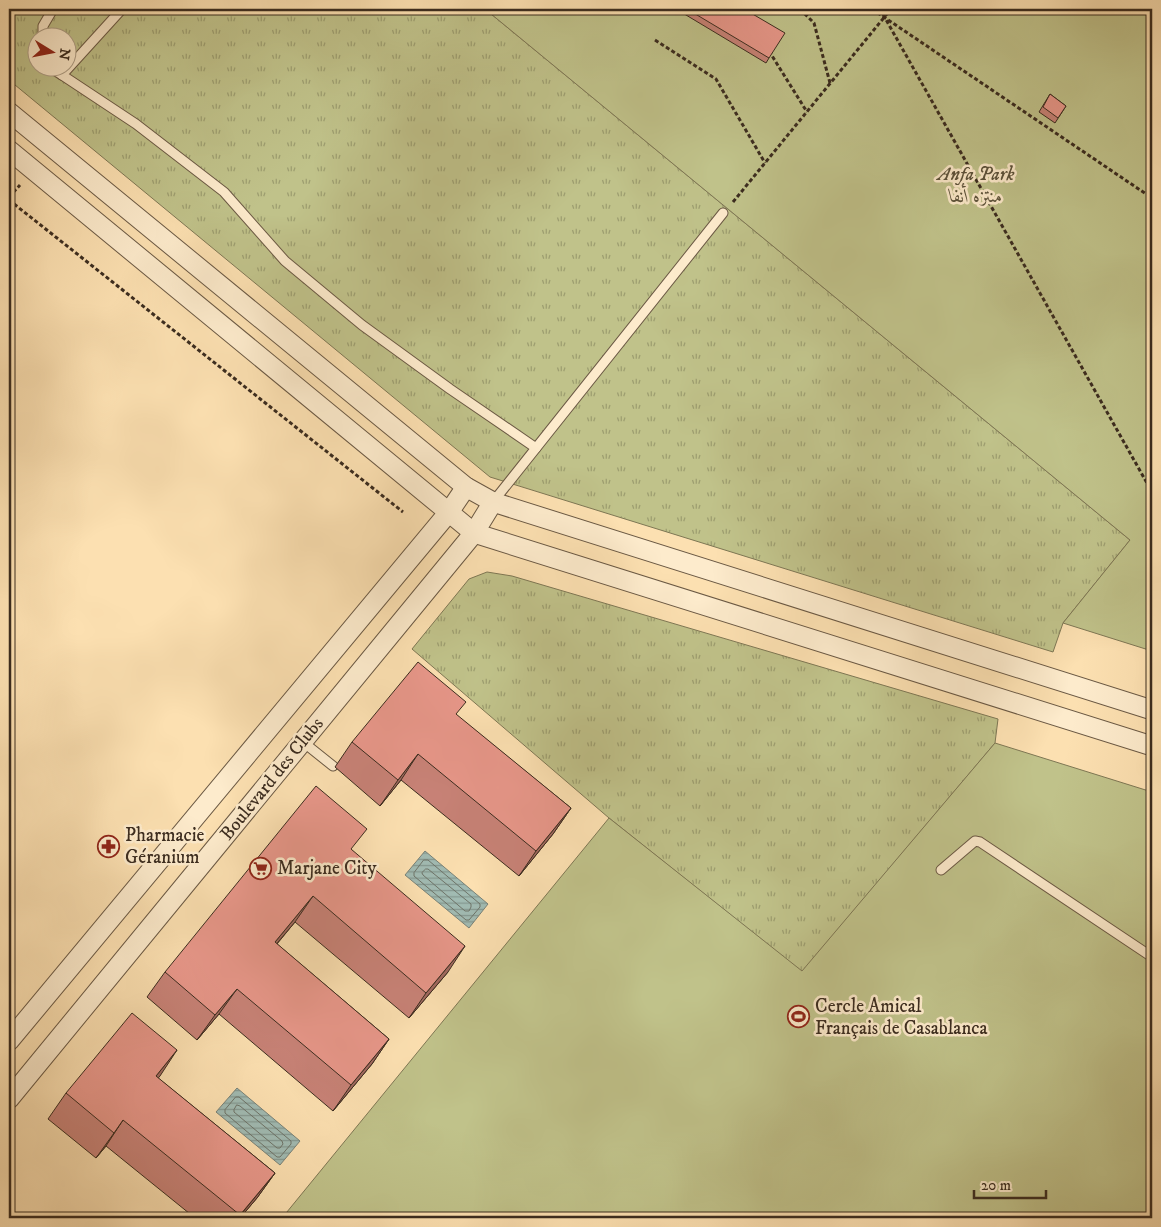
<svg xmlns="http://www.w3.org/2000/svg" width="1161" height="1227" viewBox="0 0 1161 1227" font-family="'IM FELL DW Pica',Amiri,serif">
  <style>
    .grass { fill: url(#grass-tufts); stroke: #7e7754; fill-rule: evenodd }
    .park { fill: #c0c28a; stroke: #7e7754 }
    .water { fill: url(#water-rules); stroke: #788278 }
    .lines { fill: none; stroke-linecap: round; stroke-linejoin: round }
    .shore { stroke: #6e7469; stroke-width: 1 }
    .lane-casing { stroke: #6b5944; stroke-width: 11 }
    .street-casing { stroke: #6b5944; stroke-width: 21 }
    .path { stroke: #3b2c1f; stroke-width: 3; stroke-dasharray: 4 2.5; stroke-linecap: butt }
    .lane { stroke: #fdebcc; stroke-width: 9 }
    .street { stroke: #fdebcc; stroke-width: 19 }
    .wall { fill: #c88277; stroke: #3b2c1f }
    .shaded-wall { fill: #a26a61; stroke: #3b2c1f }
    .building { fill: #e8978a; stroke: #3b2c1f }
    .labels { text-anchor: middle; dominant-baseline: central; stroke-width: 5; stroke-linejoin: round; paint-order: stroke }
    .park-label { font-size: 19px; font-style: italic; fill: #5c523a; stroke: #fdebcc }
    .street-label { font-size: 19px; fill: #3b2c1f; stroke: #fdebcc }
    .poi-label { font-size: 19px; fill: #3b2c1f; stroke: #fdebcc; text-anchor: start }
  </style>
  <defs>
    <pattern id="grass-tufts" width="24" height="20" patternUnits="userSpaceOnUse" patternTransform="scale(1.25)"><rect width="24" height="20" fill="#c0c28a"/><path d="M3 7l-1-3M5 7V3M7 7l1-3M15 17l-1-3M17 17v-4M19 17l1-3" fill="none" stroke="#9d9e70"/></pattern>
    <pattern id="water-rules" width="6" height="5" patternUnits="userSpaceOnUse" patternTransform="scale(1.25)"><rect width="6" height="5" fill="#a1bbb3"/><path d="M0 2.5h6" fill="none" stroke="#849891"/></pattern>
  </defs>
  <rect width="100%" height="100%" fill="#fce0b1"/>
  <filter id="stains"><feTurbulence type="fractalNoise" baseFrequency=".004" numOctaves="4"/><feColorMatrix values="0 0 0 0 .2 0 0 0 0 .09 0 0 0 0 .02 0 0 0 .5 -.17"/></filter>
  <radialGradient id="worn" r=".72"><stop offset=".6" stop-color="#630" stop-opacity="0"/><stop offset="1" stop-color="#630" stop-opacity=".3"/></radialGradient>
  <g class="grass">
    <path d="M9 9H485L1130 540 1063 623 1053 652 490 477 9 80ZM38 38H68V68H38Z"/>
    <path d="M487 572 512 576 998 719 995 743 802 972 609 818 412 649 469 579Z"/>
  </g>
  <g class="park">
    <path d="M485 9H1152V651L1063 623 1130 540Z"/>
    <path d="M995 743 1152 792V1218H282L609 818 802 971Z"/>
  </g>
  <g class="water">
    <path d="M425 851 488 904 469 928 405 875Z"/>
    <path d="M237 1088 300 1141 280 1165 216 1112Z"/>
  </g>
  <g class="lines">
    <g class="shore">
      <path d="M424 860H428L480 904V907L469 920H466L414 876V873Z"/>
      <path d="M426 869H428L471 904V907L469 911H465L423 875 422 873Z"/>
      <path d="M236 1097H239L291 1141V1144L280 1157H277L225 1113V1110Z"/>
      <path d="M237 1105 240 1106 282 1141 283 1144 280 1148H277L234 1112V1110Z"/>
    </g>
    <defs>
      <g id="lane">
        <path d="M122 9 62 75 136 124 224 192 285 261 362 325 450 389 536 448"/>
        <path d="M43 38V26L53 9"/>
        <path d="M51 68 62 75"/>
        <path d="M493 502 723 213"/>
        <path d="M303 742 333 766"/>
        <path d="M941 870 975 841 980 842 1152 957"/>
      </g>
      <g id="street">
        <path d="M9 112 466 487 493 502 1152 710"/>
        <path d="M9 150 474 533 1152 746"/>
        <path d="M9 1041 449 512 466 487"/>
        <path d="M9 1099 474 533 493 502"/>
      </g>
    </defs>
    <use href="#lane" class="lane-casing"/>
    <use href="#street" class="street-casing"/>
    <g class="path">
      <path d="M800 9 814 23 830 83"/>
      <path d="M872 9 1152 198"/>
      <path d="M880 9 1152 492"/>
      <path d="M655 40 716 79 765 163"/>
      <path d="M769 51 807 112"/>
      <path d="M9 197 20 185"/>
      <path d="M9 200 403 512"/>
      <path d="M733 202 891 9"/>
    </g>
    <use href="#lane" class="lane"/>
    <use href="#street" class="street"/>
  </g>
  <g class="wall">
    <path d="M676 9H744L769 58 766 63Z"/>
    <path d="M1050 94 1066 106 1055 123 1039 112Z"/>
    <path d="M456 715 571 808 553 834 519 876 401 780 380 806 335 767 352 742Z"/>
    <path d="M352 850 448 972 409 1018 295 922 277 944 389 1039 372 1064 333 1111 219 1014 197 1040 147 997 165 972Z"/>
    <path d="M158 1078 275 1173 257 1198 240 1218H195L106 1146 96 1158 48 1119 66 1093Z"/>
  </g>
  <g class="shaded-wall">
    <path d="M418 754 401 780 380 806 398 780Z"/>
    <path d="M571 808 553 834 519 876 536 851Z"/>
    <path d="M313 896 295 922 257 967 275 942Z"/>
    <path d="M465 946 448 972 409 1018 426 993Z"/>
    <path d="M237 989 219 1014 197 1040 215 1015Z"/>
    <path d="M389 1039 372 1064 333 1111 351 1085Z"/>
    <path d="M177 1050 160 1076 138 1102 156 1076Z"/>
    <path d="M123 1120 106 1146 96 1158 114 1133Z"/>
    <path d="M275 1173 257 1198 240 1218H238Z"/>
  </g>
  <g class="building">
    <path d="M687 9H744L785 33 769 58Z"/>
    <path d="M1050 94 1066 106 1058 118 1043 107Z"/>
    <path d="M418 662 466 702 456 714 571 808 536 851 418 754 398 780 352 742Z"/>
    <path d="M316 786 367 829 351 849 465 946 426 993 313 896 275 942 389 1039 351 1085 237 989 215 1015 165 972Z"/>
    <path d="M132 1013 177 1050 156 1076 275 1173 240 1215 123 1120 114 1133 66 1093Z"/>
  </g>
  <defs>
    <symbol id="pharmacy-ring" viewBox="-11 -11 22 22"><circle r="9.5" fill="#fdebcc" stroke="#8f2418" stroke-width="1.5"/><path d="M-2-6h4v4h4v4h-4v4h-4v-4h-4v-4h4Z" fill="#8f2418"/></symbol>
    <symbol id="supermarket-ring" viewBox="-11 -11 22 22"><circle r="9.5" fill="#fdebcc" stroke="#8f2418" stroke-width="1.5"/><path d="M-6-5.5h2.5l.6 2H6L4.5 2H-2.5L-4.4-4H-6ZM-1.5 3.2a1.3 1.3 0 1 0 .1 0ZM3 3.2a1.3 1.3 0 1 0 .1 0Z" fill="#8f2418"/></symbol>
    <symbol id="stadium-ring" viewBox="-11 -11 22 22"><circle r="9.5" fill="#fdebcc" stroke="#8f2418" stroke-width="1.5"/><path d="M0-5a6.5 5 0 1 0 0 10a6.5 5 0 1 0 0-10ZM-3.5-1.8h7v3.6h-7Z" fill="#8f2418"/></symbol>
  </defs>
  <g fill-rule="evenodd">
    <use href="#pharmacy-ring" x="96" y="834" width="25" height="25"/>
    <use href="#supermarket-ring" x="248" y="856" width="25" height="25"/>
    <use href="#stadium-ring" x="786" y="1004" width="25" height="25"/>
  </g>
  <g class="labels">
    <g class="park-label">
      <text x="976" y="174">Anfa Park<tspan x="976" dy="22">منتزه أنفا</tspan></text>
    </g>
    <g class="street-label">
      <text transform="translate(272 779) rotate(-51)">Boulevard des Clubs</text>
    </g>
    <g class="poi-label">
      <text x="125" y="835">Pharmacie<tspan x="125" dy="22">Géranium</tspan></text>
      <text x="277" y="868">Marjane City</text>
      <text x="815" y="1006">Cercle Amical<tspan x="815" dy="22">Français de Casablanca</tspan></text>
    </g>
  </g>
  <rect width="1161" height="1227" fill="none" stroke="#fce0b1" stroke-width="30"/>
  <rect x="10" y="10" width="1141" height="1207" fill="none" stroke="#3b2c1f" stroke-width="2.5"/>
  <rect x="15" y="15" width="1131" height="1197" fill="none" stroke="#3b2c1f"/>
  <g transform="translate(52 52) rotate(100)"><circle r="24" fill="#fdebcc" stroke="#af9f87"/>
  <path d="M0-4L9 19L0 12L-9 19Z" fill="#8f2418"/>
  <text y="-8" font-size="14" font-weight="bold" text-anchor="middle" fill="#3b2c1f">N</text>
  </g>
  <path d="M974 1190v8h72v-8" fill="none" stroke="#3b2c1f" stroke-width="2.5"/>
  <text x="981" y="1190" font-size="15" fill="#3b2c1f" stroke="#fdebcc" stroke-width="4" paint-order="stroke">20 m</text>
  <rect width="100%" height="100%" filter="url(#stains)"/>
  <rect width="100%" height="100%" fill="url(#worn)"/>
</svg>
